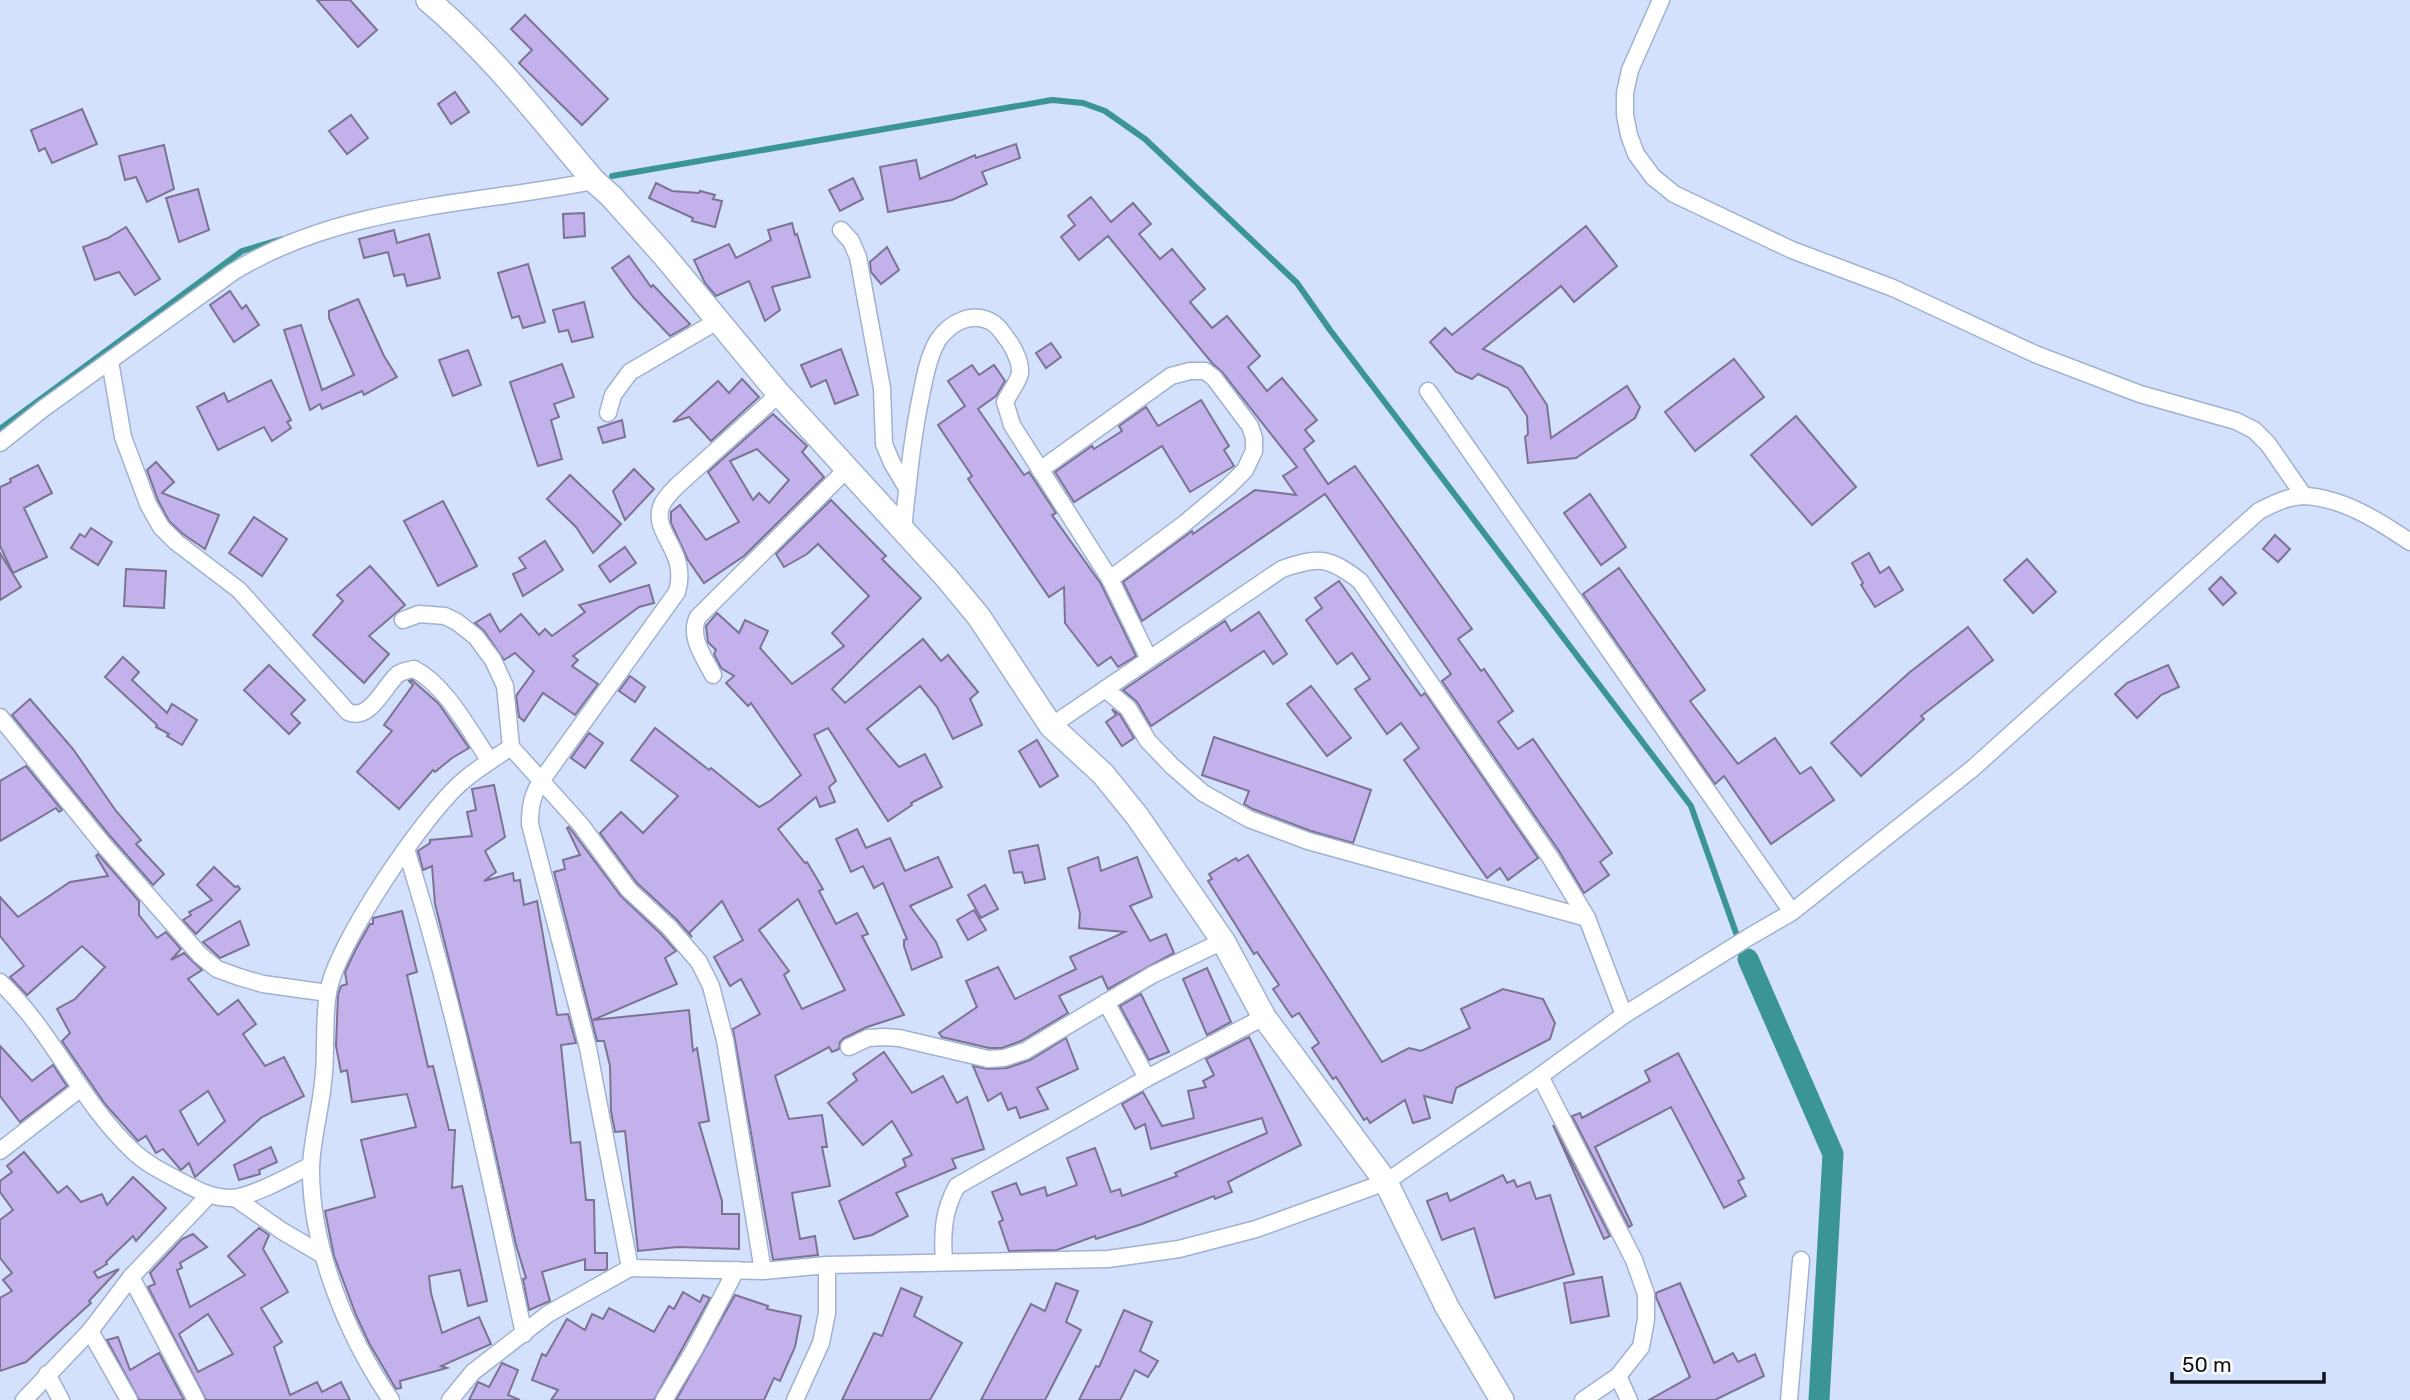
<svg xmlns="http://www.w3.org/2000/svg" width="2410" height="1400" viewBox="0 0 2410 1400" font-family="Rubik,sans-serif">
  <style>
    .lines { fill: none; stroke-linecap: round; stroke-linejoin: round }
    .stream { stroke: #3c9595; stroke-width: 6 }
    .canal { stroke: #3c9595; stroke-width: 21 }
    .building { fill: #c2b1eb; stroke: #7c7393; stroke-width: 2; fill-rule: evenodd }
    .minor-casing { stroke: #a1b1d1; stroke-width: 19 }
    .secondary-casing { stroke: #a1b1d1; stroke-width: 26 }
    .minor { stroke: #fff; stroke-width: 16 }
    .secondary { stroke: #fff; stroke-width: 23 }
  </style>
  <rect width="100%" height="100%" fill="#d3e1fc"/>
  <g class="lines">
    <g class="stream">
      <path d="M612 176 1052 100 1083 103 1105 111 1145 139 1297 283 1330 330 1691 806 1736 933"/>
      <path d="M0 429 242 251 282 239"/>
    </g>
    <path class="canal" d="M1748 959 1833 1154 1819 1400"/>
  </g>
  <g class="building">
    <path d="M317 0H350L377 30 358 47Z"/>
    <path d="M525 15 608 99 582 125 519 63 532 50 511 29Z"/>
    <path d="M455 92 469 112 451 124 438 104Z"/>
    <path d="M82 109 97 144 52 163 45 148 39 151 31 130Z"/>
    <path d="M351 115 368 138 347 154 329 131Z"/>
    <path d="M1016 144 1020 158 982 172 987 184 952 200 888 212 880 167 916 160 920 179 975 155 976 158Z"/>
    <path d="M164 145 174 189 147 202 136 177 125 180 119 156Z"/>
    <path d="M853 178 863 199 840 211 829 190Z"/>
    <path d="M656 183 672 191 699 193 700 191 715 195 713 199 722 201 715 227 692 221 693 218 649 198Z"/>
    <path d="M198 189 209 230 179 242 166 198Z"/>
    <path d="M1091 197 1111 222 1133 203 1151 224 1139 234 1160 259 1172 249 1205 289 1190 302 1212 328 1227 316 1260 356 1248 367 1267 391 1282 378 1317 420 1305 430 1314 441 1304 449 1328 484 1355 466 1472 629 1458 639 1481 671 1484 669 1513 711 1498 722 1518 749 1533 739 1612 853 1600 862 1609 875 1584 893 1559 851 1442 681 1451 674 1325 494 1142 621 1123 582 1192 531 1193 534 1255 490 1296 495 1283 476 1297 467 1222 372 1212 363 1108 236 1079 260 1061 237 1075 225 1068 216Z"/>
    <path d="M584 213 585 236 564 238 563 214Z"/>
    <path d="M792 223 795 235 797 234 810 277 772 287 780 310 765 321 749 281 716 296 705 283 694 260 729 244 736 258 771 240 768 230Z"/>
    <path d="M1586 226 1617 266 1574 302 1561 286 1483 349 1522 367 1547 405 1551 438 1627 386 1640 407 1635 418 1576 458 1528 463 1525 437 1528 434 1527 416 1508 388 1478 374 1472 379 1456 372 1430 342 1445 328 1452 335Z"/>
    <path d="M126 227 160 279 135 295 119 272 95 280 83 247 108 238Z"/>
    <path d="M394 230 397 243 429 234 440 278 407 286 404 274 394 276 388 252 364 258 359 239Z"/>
    <path d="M887 247 899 270 881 284 871 272 870 262Z"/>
    <path d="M629 256 651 287 653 285 690 324 686 327 670 336 634 298 612 268Z"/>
    <path d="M528 264 545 322 523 328 519 316 512 318 498 273Z"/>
    <path d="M230 291 242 309 246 305 259 325 234 342 210 305Z"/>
    <path d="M358 299 384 356 397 377 364 395 362 391 322 409 320 404 310 410 284 330 301 325 322 390 354 375 329 318V311Z"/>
    <path d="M584 302 593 337 572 342 568 330 559 332 553 310Z"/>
    <path d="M1051 343 1061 357 1046 368 1036 353Z"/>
    <path d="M841 349 858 395 835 404 826 380 811 387 801 365Z"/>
    <path d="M468 350 481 385 453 396 439 360Z"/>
    <path d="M1734 359 1764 397 1695 451 1665 412Z"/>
    <path d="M562 364 574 397 554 404 559 417 551 420 562 459 538 466 510 382Z"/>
    <path d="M972 365 979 375 994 365 1005 381 996 396 978 409 1024 475 1029 472 1056 513 1052 515 1101 584 1136 656 1118 667 1111 657 1098 666 1065 623 1064 587 1049 597 968 479 972 476 938 425 965 406 948 381Z"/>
    <path d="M742 379 759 397 711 441 689 417 673 422 718 381 729 393Z"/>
    <path d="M271 380 291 420 287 422 291 428 272 441 264 427 218 450 197 407 224 393 228 402Z"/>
    <path d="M1201 400 1229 446 1224 450 1234 466 1190 492 1162 446 1074 502 1055 472 1092 446 1094 449 1122 431 1119 426 1146 407 1158 426Z"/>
    <path d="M773 414 807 446 802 452 824 477 744 556 704 583 688 560 671 523V512L680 505 706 540 739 522 708 472ZM757 449 789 480 769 503 759 493 753 500 730 461Z"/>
    <path d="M1796 416 1856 487 1812 525 1751 455Z"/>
    <path d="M622 420 625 437 603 443 598 428Z"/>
    <path d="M156 462 174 482 162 493 219 515 205 549 183 534 169 521 158 500 147 470Z"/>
    <path d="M38 465 52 493 24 508 47 557 13 573 0 546V487L11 482 10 479Z"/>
    <path d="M634 469 654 489 625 520 613 491Z"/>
    <path d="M570 475 621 524 593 553 576 527 547 499Z"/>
    <path d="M1590 494 1626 547 1601 565 1564 513Z"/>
    <path d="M831 500 886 556 882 559 921 598 832 689 845 703 923 639 941 661 948 655 978 692 970 699 982 725 953 739 937 707 920 686 867 729 899 767 925 754 942 787 911 803 912 805 888 821 828 728 814 735 836 781 829 787 835 802 820 807 816 797 778 829 805 863 807 862 823 889 819 891 836 924 857 913 868 934 862 936 904 1015 867 1027 844 1038 840 1042 839 1049 832 1052 829 1047 775 1076 789 1119 822 1115 827 1147H822L830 1186 792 1193 800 1239 815 1236 818 1255 773 1260 733 1029 760 1014 741 979 730 986 714 957 743 940 722 901 689 933 692 937 676 919 637 883 600 833 621 812 643 833 678 796 631 760 655 728 709 770 711 768 759 807 770 801 801 775 751 703 748 706 726 683 734 676 721 668 714 654 716 650 708 642 706 626 717 613 739 633 745 620 768 631 760 648 792 684 844 646 832 633 869 596 818 544 807 554 784 567 776 554ZM798 899 845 990 802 1009 784 975 789 971 759 930Z"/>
    <path d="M443 501 477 566 438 586 404 521Z"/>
    <path d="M254 517 287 539 262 576 229 553Z"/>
    <path d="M91 528 112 542 98 565 71 548 80 534 85 537Z"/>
    <path d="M2275 535 2290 549 2278 562 2263 549Z"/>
    <path d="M545 541 563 570 523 596 513 574 526 568 519 558Z"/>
    <path d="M625 547 636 563 610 582 599 566Z"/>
    <path d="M0 553 21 587 0 600Z"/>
    <path d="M1869 553 1880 573 1889 567 1903 590 1875 607 1861 585 1863 583 1852 563Z"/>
    <path d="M2027 559 2056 592 2033 613 2004 580Z"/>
    <path d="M370 566 405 605 369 636 389 654 364 683 313 635 343 601 337 595Z"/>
    <path d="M1619 568 1705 690 1690 701 1738 764 1775 738 1800 774 1811 767 1834 800 1771 844 1724 776 1715 784 1583 594Z"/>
    <path d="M126 569 166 571 164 608 124 606Z"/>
    <path d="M2221 577 2236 593 2223 605 2209 589Z"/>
    <path d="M1339 581 1421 696 1425 693 1538 858 1508 880 1500 868 1487 878 1404 760 1419 748 1401 723 1387 734 1355 689 1370 679 1352 653 1337 664 1306 620 1322 608 1315 598Z"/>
    <path d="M649 585 654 603 639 607 573 656 578 660 572 666 598 684 575 715 543 693 524 721 519 717 516 696 534 671 515 653 504 660 484 631 475 623 490 614 500 632 521 614 539 635 545 629 552 636 585 612 579 605Z"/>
    <path d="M1259 612 1287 654 1273 664 1264 651 1151 726 1137 702 1123 690 1225 621 1231 631Z"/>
    <path d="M1968 627 1993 660 1921 716 1924 719 1861 776 1831 743 1910 672Z"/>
    <path d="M123 657 139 672 132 680 167 713 172 704 197 720 182 745 167 736 169 734 156 727 157 725 105 677Z"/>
    <path d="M269 665 305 700 291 714 300 723 289 734 244 690Z"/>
    <path d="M2168 665 2179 687 2161 695 2137 718 2115 694 2127 683Z"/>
    <path d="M630 676 645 687 635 702 619 691Z"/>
    <path d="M412 680 439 704 469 748 452 758 435 772 433 770 399 809 357 772 392 731 384 725 413 685 409 681Z"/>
    <path d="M1311 686 1351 738 1327 756 1287 704Z"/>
    <path d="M30 699 73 749 116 811 141 840 136 844 164 874 153 885 110 836 12 715Z"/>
    <path d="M1112 709 1120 715 1134 738 1122 746 1106 722 1116 715Z"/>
    <path d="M589 733 603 743 585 768 571 758Z"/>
    <path d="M1214 737 1371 790 1353 843 1311 831 1253 809 1244 804 1249 791 1202 775Z"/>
    <path d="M1037 740 1058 776 1040 787 1019 751Z"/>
    <path d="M26 766 62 810 59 812 56 808 0 841V781Z"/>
    <path d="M494 785 505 837 485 851 496 872 484 881 513 873 514 881 520 880 524 905 537 901 557 1015 568 1014 576 1043 561 1045 571 1143 580 1142 586 1200H594L595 1253H607V1269L605 1270H585V1259L542 1272 550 1301 529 1310 523 1279 526 1278 516 1245 481 1088 435 904 432 866 423 870 418 851 430 843V840L472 836 467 812 476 810 472 789Z"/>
    <path d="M569 827 621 896 661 934 676 951 665 958 677 984 593 1020 689 1010 693 1051 697 1048 709 1121 699 1123 722 1201V1214H739V1249L678 1247 638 1251 625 1131 615 1132 611 1111 610 1066 604 1041H597L554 872 565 869 563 860 580 855 567 828Z"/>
    <path d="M857 829 866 848 890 838 905 871 938 857 952 887 910 906 936 942 942 957 912 970 904 946V940L907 939 883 883 874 888 863 866 851 872 836 839Z"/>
    <path d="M1038 845 1045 879 1025 883 1022 872 1014 873 1009 851Z"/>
    <path d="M98 854 139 901V915L157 938 166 932 181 949 171 960 184 953 202 970 188 979 218 1015 238 1000 256 1024 243 1034 265 1066 284 1057 304 1096 262 1117 195 1177 189 1163 181 1170 163 1149 156 1153 146 1136 138 1141 105 1104 62 1041 70 1033 57 1009 75 999 105 967 82 946 27 995 10 977 24 966 0 936V897L18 917 70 882 108 876 96 856ZM208 1091 225 1121 198 1145 180 1111Z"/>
    <path d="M1248 855 1382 1062 1409 1048 1421 1051 1470 1028 1461 1009 1503 989 1543 999 1555 1023 1550 1039 1456 1088 1452 1103 1424 1096 1430 1118 1413 1123 1405 1100 1370 1123 1367 1118 1364 1120 1336 1077 1333 1079 1312 1048 1319 1043 1299 1013 1292 1017 1273 989 1279 985 1257 952 1254 954 1208 881 1212 879 1209 874 1236 858 1238 861Z"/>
    <path d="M1098 857 1101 871 1137 857 1152 897 1130 906 1150 941 1166 934 1174 953 1108 989 1102 976 1059 996 1068 1013 1021 1041 1002 1048H989L942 1037 939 1033 977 1007 966 981 998 967 1015 999 1076 969 1070 957 1125 932 1079 928 1080 913 1068 868Z"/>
    <path d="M214 867 235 887 238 886 240 889 196 934 183 920 191 915 189 912 212 900 197 885Z"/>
    <path d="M985 885 998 909 981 918 968 895Z"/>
    <path d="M974 910 986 930 968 940 957 920Z"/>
    <path d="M402 911 417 972 407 975 428 1067 433 1066 449 1130H455L452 1188 462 1186 487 1301 468 1306 460 1270 429 1276 431 1293 442 1333 479 1317 491 1344 441 1366 447 1368 400 1381 401 1388 396 1389 369 1343 356 1315 334 1256 325 1211 375 1197 361 1140 416 1127 407 1094 352 1102 347 1070 341 1072 336 1046 338 995 341 986 347 984 345 972 356 949 370 924H373V918Z"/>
    <path d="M240 921 249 945 220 958 203 942Z"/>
    <path d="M1207 968 1231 1022 1207 1035 1183 979Z"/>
    <path d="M1141 994 1169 1052 1149 1060 1120 1006Z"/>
    <path d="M1249 1037 1301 1145 1228 1182 1232 1192 1215 1199 1214 1196 1142 1224 1096 1239 1095 1236 1057 1250 1009 1251 999 1222 1003 1220 992 1192 1016 1183 1021 1195 1045 1187 1047 1196 1077 1185 1067 1158 1095 1148 1111 1192 1120 1189 1122 1196 1177 1176 1175 1173 1267 1133 1262 1118 1151 1149 1145 1124 1135 1129 1122 1104 1143 1092 1162 1126 1194 1118 1188 1091 1206 1087 1203 1081 1214 1075 1206 1059Z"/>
    <path d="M1066 1038 1078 1069 1037 1088 1048 1109 1020 1118 1016 1107 1008 1110 1001 1093 988 1101 973 1066 988 1069 1007 1068 1030 1060Z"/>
    <path d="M0 1046 32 1081 53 1065 67 1086 20 1122 0 1096Z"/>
    <path d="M884 1052 912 1093 943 1076 957 1103 967 1097 984 1149 952 1159 956 1168 896 1193 908 1216 872 1235 854 1239 839 1201 906 1166 903 1159 912 1155 892 1121 863 1145 828 1103 857 1080 853 1074Z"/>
    <path d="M1678 1053 1744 1178 1738 1181 1746 1196 1724 1208 1671 1107 1595 1147 1632 1225 1629 1227 1572 1116 1580 1113 1582 1118 1650 1081 1645 1071Z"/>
    <path d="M1553 1125 1610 1236 1604 1239Z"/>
    <path d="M271 1147 277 1162 259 1170 260 1174 239 1180 234 1165Z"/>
    <path d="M24 1152 58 1193 67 1186 81 1202 102 1194 107 1205 133 1177 166 1208 136 1241 133 1236 106 1262 107 1264 94 1272 98 1278 119 1269 89 1301 91 1303 26 1362 0 1371V1298L12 1291 3 1280 12 1273 0 1258V1220L13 1210 0 1192V1181L12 1172 7 1166Z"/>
    <path d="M1503 1175 1507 1183 1514 1180 1517 1187 1530 1182 1536 1199 1550 1195 1574 1274 1495 1298 1474 1228 1442 1240 1427 1201 1447 1193 1450 1201Z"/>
    <path d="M259 1228 269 1235 263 1249 288 1292 261 1308 282 1342 274 1347 290 1395 317 1382 322 1392 341 1382 350 1400H206L148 1287 155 1284 150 1273 182 1239 193 1234 207 1247 180 1263 182 1268 177 1270 190 1307 245 1275 228 1256ZM208 1314 233 1354 198 1372 179 1334Z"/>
    <path d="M1602 1277 1609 1316 1571 1323 1564 1283Z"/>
    <path d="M1056 1283 1078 1291 1066 1322 1081 1330 1045 1400H981L1031 1304 1045 1311Z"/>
    <path d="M1680 1283 1714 1363 1733 1353 1738 1362 1755 1354 1764 1376 1715 1400H1649L1690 1377 1656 1297V1293Z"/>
    <path d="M901 1288 922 1297 914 1316 962 1343 930 1400H842L874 1333 882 1336Z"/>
    <path d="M683 1292 700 1302 703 1295 710 1298 654 1400H551L558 1390 532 1380 542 1354 546 1356 567 1319 585 1330 592 1314 603 1319 609 1308 654 1332 669 1306 674 1309Z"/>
    <path d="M735 1295 768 1306 767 1309 801 1316 795 1347 780 1381 774 1378 764 1400H676Z"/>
    <path d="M1124 1310 1152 1322 1140 1351 1158 1361 1148 1377 1135 1370 1120 1400H1079L1096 1366 1099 1367Z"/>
    <path d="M118 1337 130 1370 159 1353 184 1400H139L107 1340Z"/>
    <path d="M502 1363 518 1370 508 1395 520 1400H469L478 1382 489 1387Z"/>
  </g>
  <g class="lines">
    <defs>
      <g id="minor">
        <path d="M1661 0 1630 70 1625 93V115L1629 135 1636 154 1653 177 1674 194 1792 250 1893 288 2035 354 2140 394 2236 421 2254 430 2268 444 2304 496"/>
        <path d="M841 230 851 241 858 257 882 388 884 444 892 463 907 488"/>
        <path d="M110 361 123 437 148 504 161 527 176 542 239 590 348 712C370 722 384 686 398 674 403 671 408 670 414 669 446 685 470 732 490 761"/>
        <path d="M1428 391 1792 912"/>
        <path d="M608 413 613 395 630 372 719 320"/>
        <path d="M0 443 44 408 233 272C342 205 472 205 594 181"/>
        <path d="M1040 470 1171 376 1190 371H1205L1214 378 1250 426 1254 438V451L1245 470 1228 487 1184 524 1110 579"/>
        <path d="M903 529C908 483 912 437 922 391 925 375 929 355 938 340 950 323 972 310 993 323 1000 327 1005 337 1010 343 1015 351 1021 364 1020 373 1018 383 1009 393 1005 402L1012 425 1110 579 1149 659"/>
        <path d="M403 620 419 614 445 616 457 622 476 637 493 660 505 686 511 747 581 825 629 890 669 927 699 962 711 986 725 1040 763 1271"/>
        <path d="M713 675C704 657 688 636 698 617L847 469"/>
        <path d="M1105 689 1128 708 1148 741 1172 766 1203 793 1249 819 1308 841 1587 918"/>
        <path d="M0 717 102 843 200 955 217 969 239 977 263 984 328 993"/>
        <path d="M1051 726 1282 569C1319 556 1329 557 1360 581L1550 857 1587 918 1624 1015"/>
        <path d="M406 849C456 1008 489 1172 524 1334"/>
        <path d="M0 982C52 1031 80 1101 132 1150 146 1164 165 1173 182 1182 199 1191 212 1198 232 1198 252 1197 292 1175 311 1165"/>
        <path d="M1106 1002 1147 1078"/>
        <path d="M849 1047 868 1038 884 1037 899 1038 988 1059 1004 1058 1025 1051 1152 975 1223 941"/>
        <path d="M1540 1076 1634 1260 1646 1294V1319L1641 1347 1618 1376 1583 1400"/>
        <path d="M0 1151 81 1088"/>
        <path d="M235 1198 282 1231 323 1255"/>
        <path d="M944 1262C942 1233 943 1211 957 1186L1147 1078 1264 1017"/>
        <path d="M630 1268 588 1048 530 824C530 807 532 795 541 781L677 592C689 551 652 534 661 507 664 498 672 491 678 485L779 394"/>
        <path d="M90 1331 129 1400"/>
        <path d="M47 1374 61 1400"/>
        <path d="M1618 1376 1629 1400"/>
        <path d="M24 1400 90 1331 131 1277"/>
        <path d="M196 1400 131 1277 208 1196"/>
        <path d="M391 1400C347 1336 310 1246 311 1167 312 1140 320 1111 323 1083 327 1054 323 1023 328 993 335 945 425 813 463 781 478 768 495 758 511 747"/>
        <path d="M450 1400 473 1372 548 1314 630 1268 763 1271 827 1265 1108 1259 1179 1249 1256 1229 1386 1182 1540 1076 1624 1015 1749 937 1792 912 1972 769 2259 511C2273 504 2288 496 2305 496 2343 498 2379 521 2410 542"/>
        <path d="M664 1400 694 1350 736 1270"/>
        <path d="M795 1400 821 1343 827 1313V1265"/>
        <path d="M1789 1400 1801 1260"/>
      </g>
      <path id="secondary" d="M428 0C491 53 541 119 594 181L611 196 662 253 779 394 946 577 979 617 1051 726 1103 774 1137 816 1223 941 1264 1017 1386 1182 1447 1307 1502 1400"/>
    </defs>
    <use href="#minor" class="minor-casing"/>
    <use href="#secondary" class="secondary-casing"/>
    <use href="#minor" class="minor"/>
    <use href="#secondary" class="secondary"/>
  </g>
  <path d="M2172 1372v10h152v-10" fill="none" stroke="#0e131e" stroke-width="3.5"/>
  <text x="2182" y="1372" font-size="21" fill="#0e131e" stroke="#ffffff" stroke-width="5" paint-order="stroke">50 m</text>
</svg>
